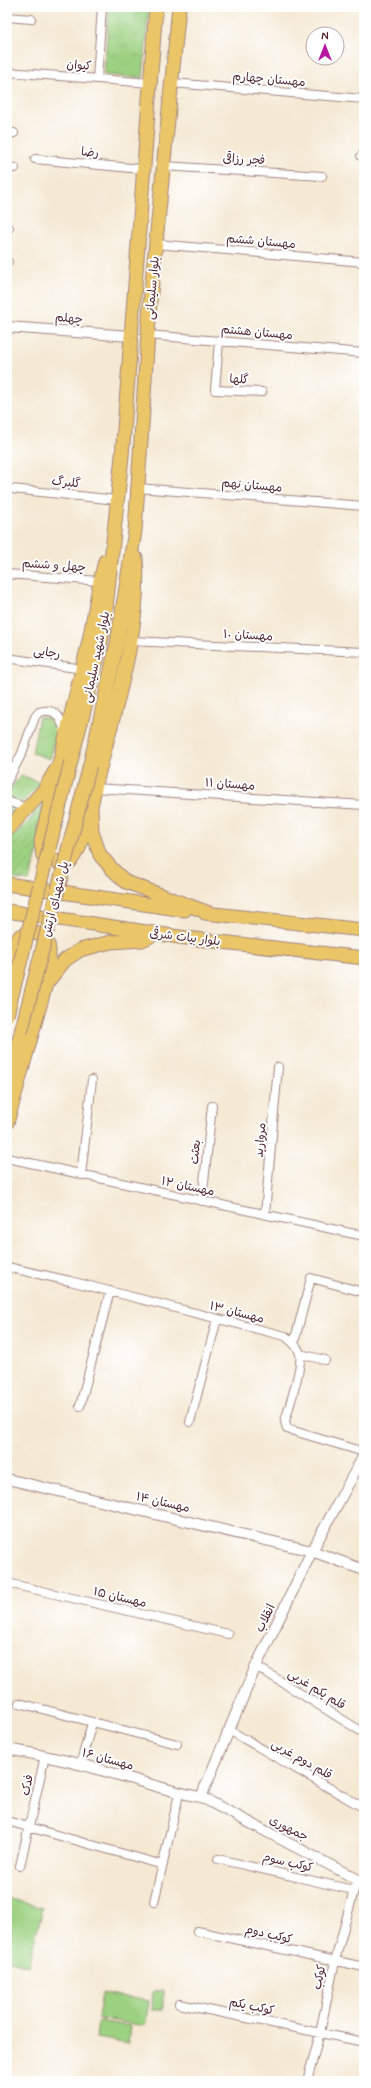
<svg xmlns="http://www.w3.org/2000/svg" width="371" height="2088" font-family="Mynerve,'Playpen Sans Arabic',sans-serif">
<style>
.grass{fill:#9cd181;stroke:#737856}
.park{fill:url(#park-tufts);stroke:#737856}
.garden{fill:url(#garden-furrows);stroke:#737856}
.lines{fill:none;stroke-linecap:round;stroke-linejoin:round}
.minor-casing{stroke:#a08480;stroke-width:10}
.tertiary-casing{stroke:#a08480;stroke-width:12}
.primary-casing{stroke:#a08480;stroke-width:15}
.minor{stroke:#fff;stroke-width:8}
.tertiary{stroke:#fff;stroke-width:10}
.primary{stroke:#ebc669;stroke-width:13}
.primary-bridge-casing{stroke:#a08480;stroke-width:15;stroke-linecap:butt}
.primary-bridge{stroke:#ebc669;stroke-width:13}
.labels{text-anchor:middle;stroke-width:4;stroke-linejoin:round;paint-order:stroke}
.street-label{font-size:12px;fill:#4a1f2b;stroke:#fff}
</style>
<defs>
<pattern id="park-tufts" width="24" height="20" patternUnits="userSpaceOnUse"><rect width="24" height="20" fill="#9cd181"/><path d="M3 7l-1-3M5 7V3M7 7l1-3M15 17l-1-3M17 17v-4M19 17l1-3" fill="none" stroke="#88b370"/></pattern>
<pattern id="garden-furrows" width="10" height="10" patternUnits="userSpaceOnUse"><rect width="10" height="10" fill="#9cd181"/><path d="M-1 1l2-2M0 10L10 0M9 11l2-2" fill="none" stroke="#88b370"/></pattern>
</defs>
<rect width="100%" height="100%" fill="#fff"/>
<filter id="ink" filterUnits="userSpaceOnUse"><feTurbulence type="fractalNoise" baseFrequency=".025" numOctaves="2"/><feDisplacementMap in="SourceGraphic" scale="8" xChannelSelector="R" yChannelSelector="G"/><feConvolveMatrix kernelMatrix="1 2 1 2 8 2 1 2 1" color-interpolation-filters="sRGB"/></filter>
<filter id="wash" filterUnits="userSpaceOnUse"><feTurbulence type="fractalNoise" baseFrequency=".012" numOctaves="4" result="noise"/><feDisplacementMap in="SourceGraphic" scale="16" xChannelSelector="R" yChannelSelector="G"/><feGaussianBlur stdDeviation="0.9" result="paint"/><feColorMatrix in="noise" values="0 0 0 0 0 0 0 0 0 0 0 0 0 0 0 0 0 1.4 0 .05"/><feComposite in="paint" operator="in"/></filter>
<g filter="url(#wash)">
<rect width="100%" height="100%" fill="#f5e9d4"/>
<path class="grass" d="M7 1898 43 1908 28 1966 7 1960Z
M153 1991H163V2010H152Z
M102 1993 149 2001 145 2026 98 2018Z
M98 2021 130 2026 128 2043 96 2038Z"/>
<path class="park" d="M109 7H149L143 78 104 75Z
M39 717 61 721 50 759 32 753Z
M21 775 41 783 7 818V794Z"/>
<path class="garden" d="M48 797 38 851 29 881 7 878V840L26 824Z"/>
</g>
<g filter="url(#ink)">
<g class="lines">
<g class="minor-casing">
<path id="minor" d="M7 17 31 19
M7 72 150 83
M97 79 102 7
M172 83 364 99
M7 132 14 133
M361 156H364
M35 159 142 169
M164 166 322 176
M7 167 15 168
M7 228H9
M156 244 364 262
M7 262H8
M148 335 364 353
M219 341 215 390 262 392
M138 488 364 506
M12 489 117 500
M7 574 100 581
M131 641 364 652
M7 658 83 669
M7 782 22 753 35 717 39 712C56 707 61 718 65 732
M95 788 364 805
M7 801 21 806 30 807
M7 1158 364 1236
M81 1175 92 1080
M202 1201 212 1106
M265 1214 278 1067
M7 1267 70 1281 285 1336C291 1341 297 1345 300 1353 303 1364 289 1408 285 1421L287 1429 364 1452
M294 1343 311 1278 363 1292
M300 1354 325 1360
M80 1406 110 1291
M190 1422 217 1319
M7 1583 228 1634
M256 1666 364 1733
M19 1703 177 1744
M229 1730 364 1808
M80 1765 92 1723
M7 1821 163 1865
M218 1859 353 1890
M20 1866 45 1756
M154 1902 179 1794
M197 1931 364 1967
M179 2004 364 2042
M307 2081 320 2033 335 1961 357 1879"/>
</g>
<g class="tertiary-casing">
<path id="tertiary" d="M7 327 130 336
M7 1479 312 1551 364 1570
M7 1749C43 1755 79 1763 115 1774 144 1782 171 1792 201 1797L364 1883
M201 1797 256 1666 312 1551 364 1455"/>
</g>
<g class="primary-casing">
<path id="primary" d="M136 558C142 632 112 716 95 788L91 807 92 832 100 855 112 869 126 882 212 914
M71 761 100 648 105 618 122 456 156 7
M90 765 117 643 135 531 150 303 179 7
M56 777 41 841 43 856 60 863 70 862 79 848 88 817
M7 830 44 790 59 764 89 641 100 581 105 561
M7 884 185 910
M7 911 186 938 364 958
M205 913 364 930
M7 967 14 944 20 936C57 923 50 961 46 982
M7 1084 21 1032
M7 1123 46 984 65 960 80 950 111 942 142 940 155 934"/>
</g>
<use href="#minor" class="minor"/>
<use href="#tertiary" class="tertiary"/>
<use href="#primary" class="primary"/>
<g class="primary-bridge-casing">
<path id="primary-bridge" d="M7 1015 71 761
M21 1032 90 765"/>
</g>
<use href="#primary-bridge" class="primary-bridge"/>
</g>
</g>
<g class="labels">
<g class="street-label">
<text transform="translate(79 65) rotate(4)" y="4">کیوان</text>
<text transform="translate(269 79) rotate(5)" y="4">مهستان چهارم</text>
<text transform="translate(90 152) rotate(5)" y="4">رضا</text>
<text transform="translate(244 159) rotate(3)" y="4">فجر رزاقی</text>
<text transform="translate(261 241) rotate(5)" y="4">مهستان ششم</text>
<text transform="translate(152 288) rotate(-85)" y="4">بلوار سلیمانی</text>
<text transform="translate(69 318) rotate(5)" y="4">چهلم</text>
<text transform="translate(257 332) rotate(5)" y="4">مهستان هشتم</text>
<text transform="translate(239 379) rotate(3)" y="4">گلها</text>
<text transform="translate(66 482) rotate(6)" y="4">گلبرگ</text>
<text transform="translate(252 485) rotate(5)" y="4">مهستان نهم</text>
<text transform="translate(54 565) rotate(4)" y="4">چهل و ششم</text>
<text transform="translate(248 635) rotate(3)" y="4">مهستان ۱۰</text>
<text transform="translate(47 652) rotate(8)" y="4">رجایی</text>
<text transform="translate(96 657) rotate(-78)" y="4">بلوار شهید سلیمانی</text>
<text transform="translate(230 784) rotate(4)" y="4">مهستان ۱۱</text>
<text transform="translate(55 899) rotate(-76)" y="4">پل شهدای ارتش</text>
<text transform="translate(185 937) rotate(7)" y="4">بلوار بیات شرقی</text>
<text transform="translate(260 1140) rotate(-85)" y="4">مروارید</text>
<text transform="translate(195 1152) rotate(-84)" y="4">بعثت</text>
<text transform="translate(188 1186) rotate(12)" y="4">مهستان ۱۲</text>
<text transform="translate(237 1312) rotate(14)" y="4">مهستان ۱۳</text>
<text transform="translate(163 1502) rotate(13)" y="4">مهستان ۱۴</text>
<text transform="translate(120 1597) rotate(13)" y="4">مهستان ۱۵</text>
<text transform="translate(265 1618) rotate(-64)" y="4">انقلاب</text>
<text transform="translate(317 1689) rotate(32)" y="4">قلم یکم غربی</text>
<text transform="translate(108 1759) rotate(15)" y="4">مهستان ۱۶</text>
<text transform="translate(302 1759) rotate(30)" y="4">قلم دوم غربی</text>
<text transform="translate(27 1785) rotate(-78)" y="4">فدک</text>
<text transform="translate(289 1828) rotate(27)" y="4">جمهوری</text>
<text transform="translate(288 1862) rotate(13)" y="4">کوکب سوم</text>
<text transform="translate(269 1934) rotate(13)" y="4">کوکب دوم</text>
<text transform="translate(319 1977) rotate(-78)" y="4">کوکب</text>
<text transform="translate(252 2006) rotate(12)" y="4">کوکب یکم</text>
</g>
</g>
<rect width="371" height="2088" fill="none" stroke="#fff" stroke-width="24"/>
<g transform="translate(325 46)"><circle r="19" fill="#ffffff" stroke="#b7a5aa"/>
<path d="M0-3L7 15L0 10L-7 15Z" fill="#b5179e"/>
<text y="-6" font-size="11" font-weight="bold" text-anchor="middle" fill="#4a1f2b">N</text>
</g>
</svg>
